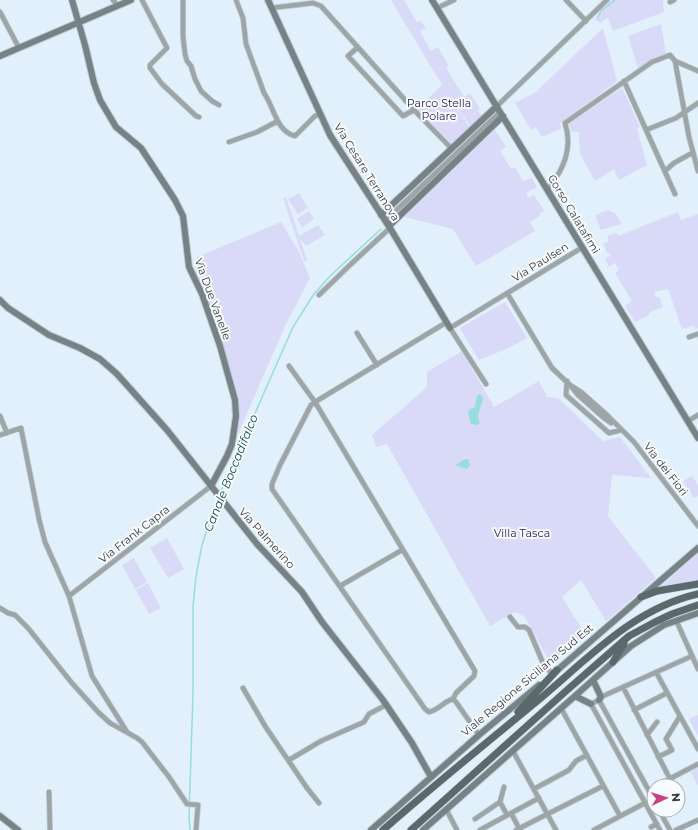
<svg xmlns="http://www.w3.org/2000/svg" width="698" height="830" font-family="Montserrat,sans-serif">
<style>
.green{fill:#d9daf7}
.water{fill:#95dedb}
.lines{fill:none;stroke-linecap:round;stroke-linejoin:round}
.stream{stroke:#95dedb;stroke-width:1.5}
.street-casing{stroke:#becbd5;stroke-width:6}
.secondary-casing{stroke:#becbd5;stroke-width:8}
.primary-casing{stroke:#becbd5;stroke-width:8}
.street{stroke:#9da5a7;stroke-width:4.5}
.secondary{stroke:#768285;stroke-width:6}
.primary{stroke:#5b696d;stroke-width:7}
.labels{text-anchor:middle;stroke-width:4;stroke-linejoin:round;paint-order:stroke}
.park-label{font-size:11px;fill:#2b225e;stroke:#f8fbfd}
.street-label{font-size:11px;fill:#33393e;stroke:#f8fbfd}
.water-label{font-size:12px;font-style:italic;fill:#10504f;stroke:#f8fbfd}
</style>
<rect width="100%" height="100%" fill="#e1f0fb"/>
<path class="green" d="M391 0H404L417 22 421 21 426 28 420 31 431 51 438 47 449 66 446 68 464 97 470 93 480 109 478 111 482 116 471 127 453 102 470 128 453 145 417 109 442 85Z
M611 0H663L664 12 613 31 608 18 600 23 595 19 601 10Z
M661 24 666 54 654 58 638 68 628 36Z
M603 28 617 81 559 124 562 128 542 137 536 127 531 130 515 103 538 91 553 114 538 90Z
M622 88 640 127 637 129 647 165 619 180 614 169 595 181 580 154 579 132H571L569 124Z
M495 130 506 147 500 151 511 169 515 167 523 181 532 178 537 187 526 193 529 198 534 195 544 211 539 214 540 216 530 222 535 231 476 266 453 229 405 217Z
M299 193 308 208 298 214 288 199Z
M286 197 299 236 318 225 325 235 306 246 300 239 307 260 304 261 283 198Z
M608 210 615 213 622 224 601 230 595 215Z
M309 211 314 219 302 227 297 219Z
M678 212 681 220 698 214V328L695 329 694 325 682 329 668 289 654 292 655 297H659L663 307 650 312 649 315 635 322 625 306 632 301 615 273 619 270 615 263 609 267 605 259 611 255 610 253 608 254 603 244 609 241 607 236 617 233 618 236Z
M281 222 299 252 310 278 286 324 238 434 230 384 193 275 197 257Z
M505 302 527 338 506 349 479 360 460 328Z
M462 351 494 407 539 381 547 397 558 398 603 441 620 437 651 478 612 475 608 516 656 578 606 621 581 580 562 597 586 636 552 666 525 617 515 612 490 626 387 444 376 447 372 435 427 387V372Z
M692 476 698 485V496L694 498 683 481Z
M167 538 184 569 168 578 150 548Z
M698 554V582L658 589Z
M134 558 147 582 135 589 122 565Z
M148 583 161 608 149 614 136 590Z
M698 715V736L689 719Z
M698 768V784L697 785 691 772Z"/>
<path class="water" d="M480 394 483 398C482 407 475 414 480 423L477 425 471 424 468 412 470 409 475 407 477 396Z
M466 459 469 460V463L471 465 468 467 467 469 455 465Z"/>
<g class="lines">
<path class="stream" d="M598 17 601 11 615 0
M220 493 293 327 314 294 330 276 381 229
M190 830 189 818 193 693V606L196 576 202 545 212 514 218 499"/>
<g class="street-casing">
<path id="street" d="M113 0 118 6
M142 0 167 48 150 65V68L162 84 196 116 199 117
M183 0V37L185 54 187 61 191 66 195 79 201 91 212 101 219 105
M236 0 243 18 246 44 264 93C274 107 276 131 295 136L315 116 321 114
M566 0 586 21
M670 2 674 0
M271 8 313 3 321 6 414 110 452 149
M437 8 454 0
M0 12 19 48
M358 47 348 56 403 116 414 110
M675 61 689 137 698 171
M624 81 675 194
M497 106 607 0
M646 130 676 118 698 103
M229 142 257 132 278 121
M665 171 674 163 692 153
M548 189C564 169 573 148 565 123L652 62 670 55 675 61 698 71
M385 221 500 112
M507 293 552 368 570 385 578 395 604 418 611 423
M319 295 351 264 390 228
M357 333 377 365
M689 337 698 334
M289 366 315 402 475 671 474 676 456 693 453 699C444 701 439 710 429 712L425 709 272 489V484L280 465 311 405 315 402 447 322
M567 381 566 395 609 433 621 430
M486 384 450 328 583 247
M570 385 581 392 607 415 634 442 698 526
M0 416 7 433
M688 421 698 415
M0 435 21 428 39 519 45 542 69 596 92 676 127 732
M340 586 402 550
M69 596 211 486
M0 608 8 613 15 615 28 628 71 682 98 712 110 723 137 738 142 742 169 777 187 804 198 805 196 830
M510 617 518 627H525L529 630 543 663 552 674
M676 620 698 669
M656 672 698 749
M623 687 670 779
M243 688 265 726 307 788 319 803
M601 697 692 656
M453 699 456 702 479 735
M561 708 620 816
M634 710 667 693
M647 735 657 722
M513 751 556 830
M658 757 672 750 666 739 680 716
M289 760 321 741 364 722 369 714 386 705
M656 786 698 764
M504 787 500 802 507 815
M534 789 569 770 576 761 587 755
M49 792 50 830
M654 800 599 700 591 704 660 830
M446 809 457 830
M659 810 670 830
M511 813 520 830
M475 819 500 802
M651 827 657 824
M480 830 539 798
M516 830 603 786
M594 830 645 803
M676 830 698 820"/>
</g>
<g class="secondary-casing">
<path id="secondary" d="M72 0 85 45 94 83 100 100 116 127 141 148 175 200 183 216 189 267 202 294 220 346 235 400 236 416 232 444 227 456 211 486
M268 0 330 135 390 228 450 328
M432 0 698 438
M0 56 131 0
M381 215 497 106
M389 226 503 116
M0 300 8 308 49 335 80 348 100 359 117 374 167 430 257 544 302 592 322 622 383 700 412 743 431 777
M554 673 698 548
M593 680 601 697 599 700
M575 696 591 704
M0 816 18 830
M371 830 479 735 539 685
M423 830 575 696 631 646 664 625 698 613"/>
</g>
<g class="primary-casing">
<path id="primary" d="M641 597 657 591 698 584
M613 662 624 644
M518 712 557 670
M383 830C433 786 485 744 536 702 587 660 632 609 698 594
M411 830 566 691 629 636 655 622 672 614 698 605"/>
</g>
<use href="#street" class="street"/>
<use href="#secondary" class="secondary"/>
<use href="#primary" class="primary"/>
</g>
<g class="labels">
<g class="park-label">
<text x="439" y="107">Parco Stella<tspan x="439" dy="13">Polare</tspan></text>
<text x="522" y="537">Villa Tasca</text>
</g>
<g class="street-label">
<text transform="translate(367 172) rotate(58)" y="4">Via Cesare Terranova</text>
<text transform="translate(574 214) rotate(59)" y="4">Corso Calatafimi</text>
<text transform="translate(540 262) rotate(-32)" y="4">Via Paulsen</text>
<text transform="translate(213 299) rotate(70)" y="4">Via Due Vanelle</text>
<text transform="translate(666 469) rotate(52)" y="4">Via dei Fiori</text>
<text transform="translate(134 534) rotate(-38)" y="4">Via Frank Capra</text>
<text transform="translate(267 538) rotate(48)" y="4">Via Palmerino</text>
<text transform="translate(527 680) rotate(-40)" y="4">Viale Regione Siciliana Sud Est</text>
</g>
<g class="water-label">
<text transform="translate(231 473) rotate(-68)" y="4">Canale Boccadifalco</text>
</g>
</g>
<g transform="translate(666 798) rotate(86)"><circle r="19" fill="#f8fbfd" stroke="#a9adb1"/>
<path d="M0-3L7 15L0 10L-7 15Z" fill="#c84385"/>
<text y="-6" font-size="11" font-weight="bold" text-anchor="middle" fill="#33393e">N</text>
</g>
</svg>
